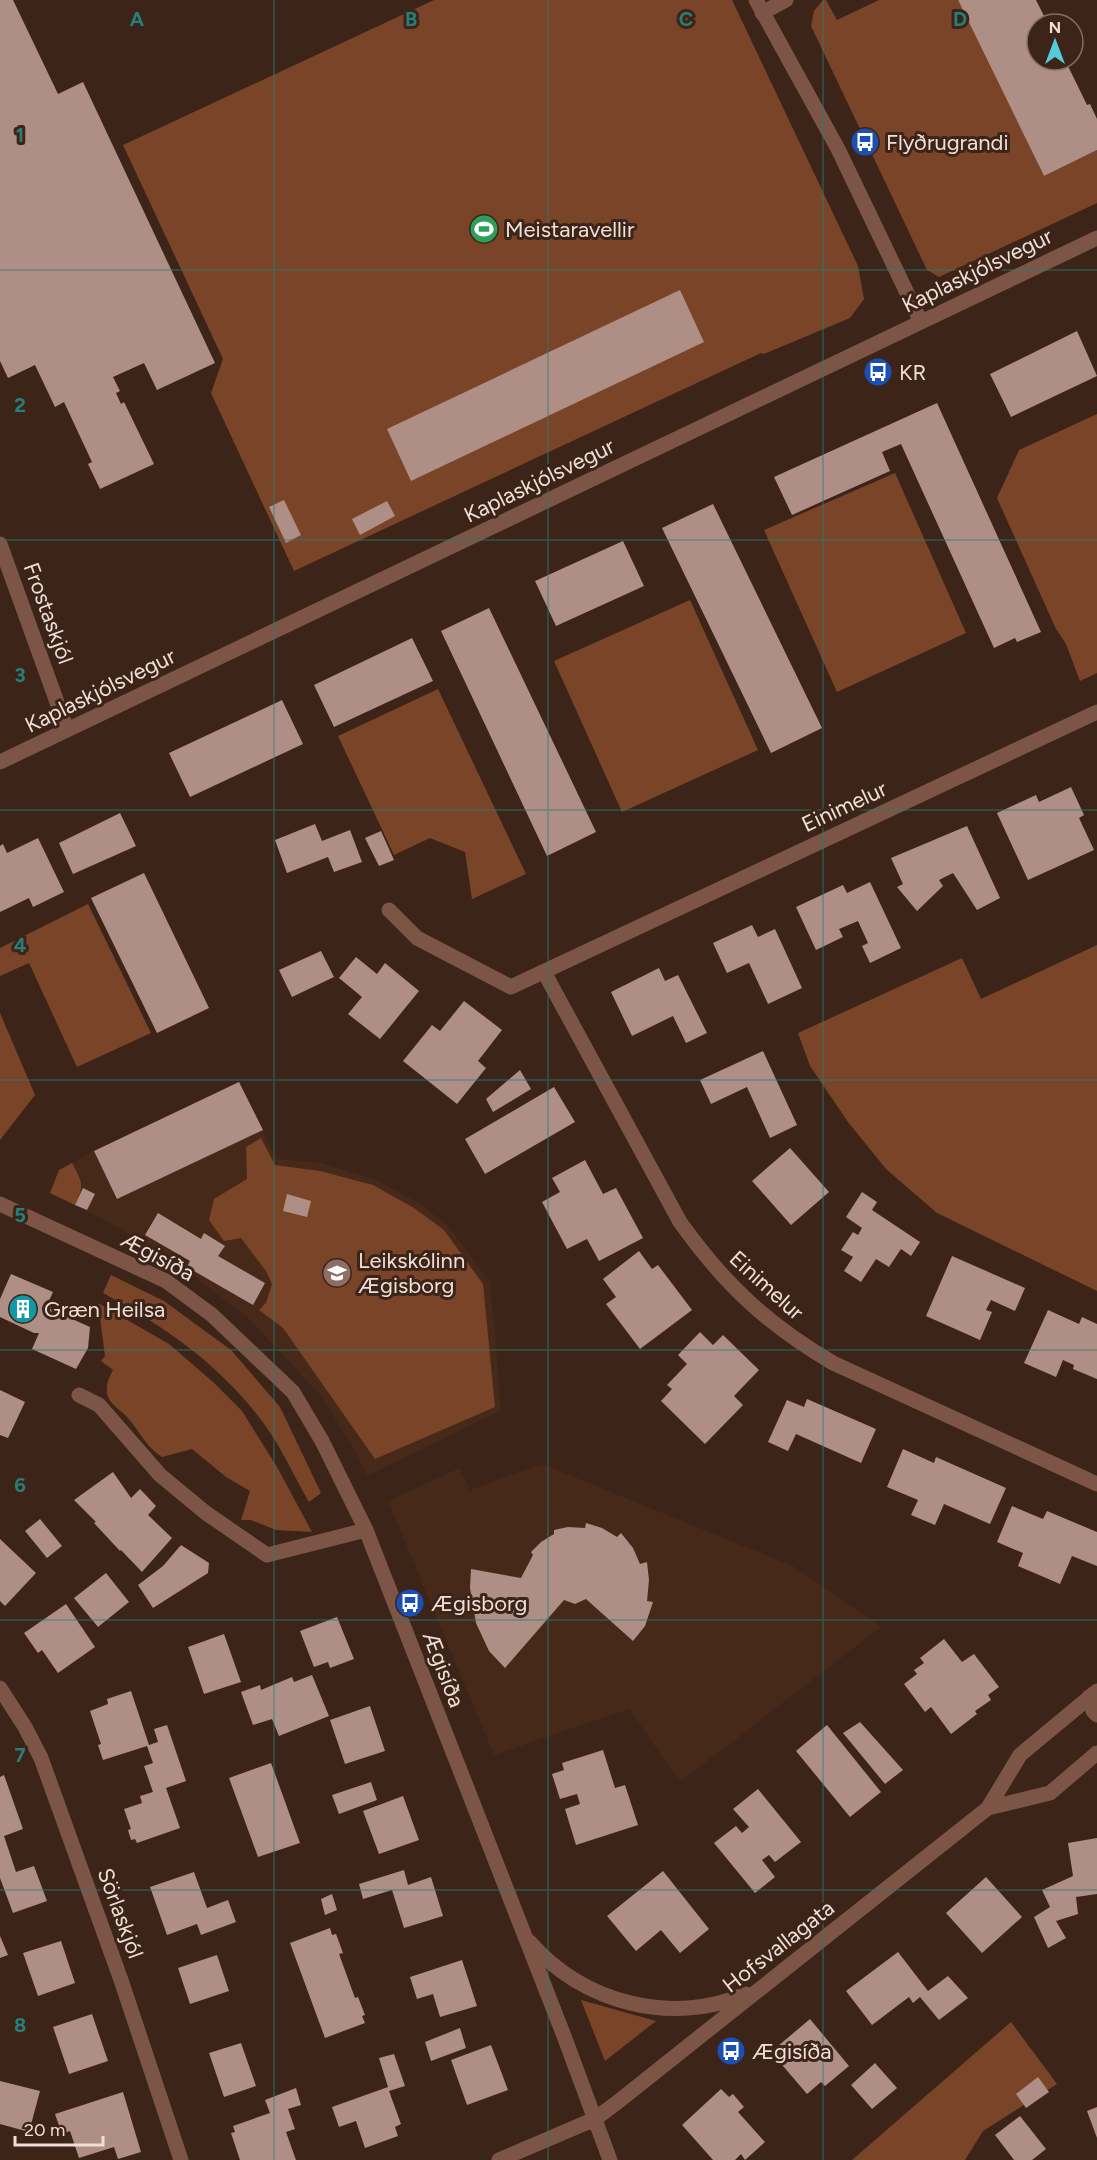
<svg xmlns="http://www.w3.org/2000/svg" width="1097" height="2160" font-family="Figtree,sans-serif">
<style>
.built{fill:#47291a}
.green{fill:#7a4428}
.building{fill:#af8f85}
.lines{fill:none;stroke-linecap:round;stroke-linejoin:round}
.minor{stroke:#7c5546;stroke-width:15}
.grid{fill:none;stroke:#268079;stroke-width:1.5;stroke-opacity:0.55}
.labels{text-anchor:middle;stroke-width:6;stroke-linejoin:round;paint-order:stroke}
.poi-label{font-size:22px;fill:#f0dfd8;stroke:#3c2419;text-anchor:start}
.street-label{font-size:22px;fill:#f0dfd8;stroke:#3c2419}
.grid-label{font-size:20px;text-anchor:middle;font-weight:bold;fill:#268079;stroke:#3c2419;stroke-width:6;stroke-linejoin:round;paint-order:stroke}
</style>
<rect width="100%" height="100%" fill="#3c2419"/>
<path class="built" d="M239 1082 276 1159 321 1163 376 1180 419 1203 448 1226 490 1282 499 1379 500 1411 367 1476 355 1451 321 1396 249 1319 180 1265 105 1220 50 1193 59 1170 94 1151Z
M542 1464 793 1566 881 1627 680 1782 629 1709 494 1755 388 1501 460 1468 470 1490Z"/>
<path class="green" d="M434 0H732L858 266 864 299 850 318 764 354 761 353 294 571 211 393 223 359 123 145Z
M823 0H826L837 20 879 0H958L1044 176 1097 150V203L939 277 927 270 811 26 814 11Z
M1097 414V673L1080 681 1066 644 1056 629 997 498 1019 450Z
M895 473 966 633 837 692 764 530Z
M690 600 758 750 622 812 554 661Z
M438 689 526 874 472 899 465 852 430 838 394 855 338 736Z
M88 904 151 1033 77 1067 29 963 0 976V948Z
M1097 945V1291L937 1213 886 1169 848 1122 810 1066 798 1033 962 958 981 999Z
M0 1013 35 1095 0 1140Z
M261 1138 275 1165 320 1171 373 1185 414 1208 444 1230 483 1284 495 1407 375 1459 283 1328 259 1310 266 1303 272 1284 266 1271 241 1238 224 1241 209 1220 214 1199 247 1179 246 1147Z
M72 1163C82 1182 85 1185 75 1205L50 1193 59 1170Z
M111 1275 164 1301 231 1350 280 1407 321 1493 309 1502C296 1480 285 1455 271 1434 229 1371 168 1328 103 1293Z
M98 1303 169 1344 213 1382 242 1411 277 1467 312 1532 276 1530 251 1520H241L250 1491 226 1477 192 1449 162 1457C146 1447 140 1432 128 1418 122 1411 112 1406 108 1397 105 1387 108 1379 113 1370L101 1361 105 1356Z
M581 2000 656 2021 605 2061Z
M1011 2022 1057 2084 983 2131 965 2160H852Z"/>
<path class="building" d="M0 0H13L58 94 83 82 215 363 157 390 144 363 113 377 120 391 116 393 121 404 124 402 154 464 100 489 88 464 92 462 64 402 55 407 35 365 8 378 0 361Z
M958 0H1036L1048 24H1037V60H1065L1087 105 1090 104 1097 119V150L1044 176Z
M680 290 704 342 411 481 387 429Z
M1077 331 1097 376 1011 417 990 374Z
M937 403 1041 632 1017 642 1015 638 994 648 901 444 882 452 890 471 792 515 774 477Z
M284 500 301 535 286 543 269 507Z
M387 501 395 516 360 535 352 519Z
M713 504 822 728 771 753 662 528Z
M623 541 644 586 556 626 535 581Z
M489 608 596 832 547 856 441 631Z
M412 638 433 681 334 727 314 685Z
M282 700 303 744 190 797 169 753Z
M1071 787 1084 815 1079 818 1094 850 1028 880 997 813 1036 795 1039 802Z
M120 813 136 846 73 874 59 843Z
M315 824 322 841 350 830 362 862 334 872 328 857 287 873 275 840Z
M967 826 1000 898 977 910 953 873 939 880 943 886 917 911 897 887 903 884 891 858Z
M381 831 394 860 379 866 365 838Z
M38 838 64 892 33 907 29 898 0 912V846L3 844 7 853Z
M144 873 209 1008 157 1033 91 898Z
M870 882 901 948 870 963 862 946 868 943 858 921 839 929 843 937 816 950 796 907 843 885 847 893Z
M752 925 758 937 775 929 802 988 768 1004 749 963 727 973 713 943Z
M321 951 334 977 292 997 279 970Z
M356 957 377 974 385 963 419 991 380 1039 348 1014 362 997 339 978Z
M659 968 665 981 678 975 707 1033 686 1043 673 1016 632 1036 611 992Z
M464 1001 502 1030 478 1061 486 1068 457 1104 403 1061 432 1025 440 1031Z
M763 1051 797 1125 770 1138 747 1087 711 1104 700 1080Z
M520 1070 531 1089 493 1112 486 1099Z
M239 1082 263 1130 117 1199 94 1151Z
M554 1087 575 1122 485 1174 465 1139Z
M790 1148 829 1192 791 1225 752 1181Z
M585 1160 603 1194 616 1188 643 1238 599 1261 587 1239 567 1249 542 1202 560 1192 552 1178Z
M83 1188 95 1194 87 1210 75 1205Z
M862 1192 877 1202 872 1210 920 1242 911 1256 901 1249 889 1267 876 1259 861 1282 844 1271 853 1257 841 1250 853 1232 858 1235 862 1228 846 1217Z
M287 1194 311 1201 307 1217 283 1211Z
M158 1213 201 1239 204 1233 225 1246 218 1256 265 1283 253 1305 187 1267 190 1261 145 1235Z
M639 1251 652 1269 658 1265 692 1310 640 1349 606 1304 616 1297 603 1279Z
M952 1256 1025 1288 1015 1311 991 1300 986 1310 992 1312 980 1340 926 1316Z
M11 1274 53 1292 49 1301 53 1302 50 1309 90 1327 88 1348 76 1369 32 1349 39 1333H34L0 1317V1299Z
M1048 1310 1079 1324 1082 1317 1097 1324V1379L1073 1369 1074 1365 1063 1360 1056 1377 1024 1363Z
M700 1332 713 1345 723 1335 759 1370 734 1396 743 1405 705 1444 661 1401 672 1389 667 1385 687 1364 678 1355Z
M0 1390 25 1402 8 1438 0 1435Z
M807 1399 876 1429 861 1463 796 1434 788 1451 768 1442 787 1400 804 1407Z
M903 1449 934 1463 936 1457 1006 1488 990 1524 944 1504 935 1525 911 1515 918 1500 887 1487Z
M113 1472 131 1498 140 1489 156 1506 148 1515 172 1538 142 1572 121 1550 120 1551 94 1523 96 1522 74 1500Z
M1012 1506 1043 1519 1047 1511 1097 1532V1566L1072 1556 1060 1584 1018 1566 1023 1553 997 1542Z
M40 1519 62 1546 47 1558 25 1531Z
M586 1523 602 1528 617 1537 621 1533 633 1548 640 1564 647 1562 649 1580 647 1601 653 1602 645 1626 633 1641 586 1599 575 1604 564 1600 505 1668 489 1651 476 1623 470 1588 471 1569 521 1578 533 1555 531 1552 541 1542 554 1534V1530L568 1527 585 1528Z
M0 1539 36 1573 5 1606 0 1601Z
M181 1545 209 1563 208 1573 153 1608 138 1585 163 1566Z
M106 1573 129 1602 98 1627 74 1598Z
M66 1604 95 1647 58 1673 42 1650 38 1653 24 1633Z
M337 1617 354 1659 330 1668 328 1662 314 1667 300 1631Z
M224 1634 241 1682 204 1694 188 1647Z
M944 1639 962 1662 974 1654 999 1687 988 1695 991 1700 975 1711 977 1714 951 1734 931 1707 925 1712 904 1684 917 1674 914 1670 924 1663 920 1658Z
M312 1675 329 1716 279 1736 272 1719 253 1725 241 1692 260 1685 261 1690 292 1677 294 1682Z
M131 1691 149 1745 158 1742 154 1729 167 1725 186 1781 166 1788 180 1828 137 1843 135 1839 131 1840 128 1830 131 1829 124 1809 142 1803 140 1796 153 1792 144 1766 153 1763 147 1746 103 1760 98 1745 101 1744 90 1711 108 1704 107 1699Z
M370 1706 385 1751 345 1764 330 1720Z
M860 1722 903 1770 885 1784 843 1733Z
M827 1725 881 1792 850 1817 796 1751Z
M603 1750 615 1788 625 1785 638 1825 576 1845 565 1809 580 1804 577 1794 560 1799 552 1774 564 1770 562 1763Z
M271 1763 300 1843 258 1857 229 1778Z
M4 1775 23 1829 4 1836 16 1872 34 1866 47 1901 13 1913 0 1878V1777Z
M371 1782 377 1800 339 1814 332 1795Z
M758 1789 801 1842 775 1862 769 1855 762 1860 775 1877 755 1893 714 1843 736 1826 742 1833 749 1827 733 1809Z
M403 1796 419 1840 379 1854 363 1811Z
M1097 1838V1894L1076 1897 1078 1914 1056 1921 1066 1938 1048 1948 1034 1917 1050 1907 1042 1890 1073 1876 1068 1843Z
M404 1870 408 1885 431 1877 443 1916 404 1928 392 1890 363 1899 359 1884Z
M663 1871 709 1929 680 1953 661 1930 636 1951 607 1916Z
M194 1872 207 1908 228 1900 236 1922 201 1935 197 1924 167 1935 150 1887Z
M986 1877 1022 1917 982 1953 946 1913Z
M332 1894 337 1910 325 1915 321 1899Z
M330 1928 332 1935 336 1934 343 1953 339 1954 355 1998 358 1997 365 2015 362 2016 365 2023 325 2038 290 1943Z
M0 1936 8 1955 0 1958Z
M61 1941 75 1983 38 1996 23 1953Z
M898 1952 928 1991 948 1976 968 1998 939 2020 920 1997 913 2003 909 1997 872 2025 846 1991Z
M217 1955 229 1991 190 2004 178 1968Z
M462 1960 477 2006 440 2017 433 1994 417 1999 410 1977Z
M92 2014 108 2061 69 2074 53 2027Z
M810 2019 849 2066 825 2086 821 2082 807 2094 771 2052Z
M460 2028 466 2048 431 2061 425 2042Z
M241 2043 256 2086 224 2097 209 2053Z
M491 2045 508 2090 467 2105 451 2060Z
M394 2054 405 2086 389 2091 401 2124 395 2127 398 2136 365 2148 356 2121 339 2127 332 2107 388 2087 379 2058Z
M875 2063 897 2088 872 2109 851 2085Z
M1038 2077 1049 2092 1026 2108 1016 2094Z
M0 2081 40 2091 29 2132 0 2124Z
M296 2088 301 2105 288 2109 295 2129 286 2132 296 2160H240L231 2133 235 2132 233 2126 270 2113 265 2100Z
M721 2089 729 2097 733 2094 744 2107 738 2112 765 2142 745 2160 741 2154 735 2160H713L682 2125Z
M123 2092 141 2152 118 2159 114 2147 79 2158 70 2131 62 2134 55 2114Z
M1097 2107V2138L1087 2111Z
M1020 2116 1046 2149 1032 2160H1014L995 2135Z"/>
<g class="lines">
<path class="minor" d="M756 0 838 149 921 322
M762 13 786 0
M0 544 67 730
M0 762 1097 238
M389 910 417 938 511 987 1097 712
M544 972 680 1222C725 1285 767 1324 833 1363L1097 1484
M0 1204 166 1281 212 1315 293 1392 322 1441 366 1530 564 2036 610 2160
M79 1395 99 1405 160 1475 206 1513 267 1555 366 1530
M0 1688 25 1727 41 1758 121 1980 181 2160
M1089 1697 1093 1711 1097 1715
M988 1808 1050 1793 1097 1753
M530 1942C582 2003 672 2026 746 1994
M499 2160 595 2119 615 2104 988 1808 1020 1755 1097 1691"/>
</g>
<path class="grid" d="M274 0V2160M548 0V2160M823 0V2160M0 270H1097M0 540H1097M0 810H1097M0 1080H1097M0 1350H1097M0 1620H1097M0 1890H1097"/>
<defs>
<g id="bus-disc" transform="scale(1.5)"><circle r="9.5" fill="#1a4fb4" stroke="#3c2419"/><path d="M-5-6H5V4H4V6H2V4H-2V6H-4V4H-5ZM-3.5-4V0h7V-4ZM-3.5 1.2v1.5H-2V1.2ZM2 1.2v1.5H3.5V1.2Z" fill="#fff"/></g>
<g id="stadium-disc" transform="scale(1.5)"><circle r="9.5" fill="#2e9e5b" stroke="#3c2419"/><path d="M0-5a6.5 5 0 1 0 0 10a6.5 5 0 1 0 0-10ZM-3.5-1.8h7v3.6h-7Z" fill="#fff"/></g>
<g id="school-disc" transform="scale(1.5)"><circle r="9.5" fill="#8d6e63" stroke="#3c2419"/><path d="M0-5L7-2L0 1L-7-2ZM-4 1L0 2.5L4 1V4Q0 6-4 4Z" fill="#fff"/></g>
<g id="building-disc" transform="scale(1.5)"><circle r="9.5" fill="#0f9aa8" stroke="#3c2419"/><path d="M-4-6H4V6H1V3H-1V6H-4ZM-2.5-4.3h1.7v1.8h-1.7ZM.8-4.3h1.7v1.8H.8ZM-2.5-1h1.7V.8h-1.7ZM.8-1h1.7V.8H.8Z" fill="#fff"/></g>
</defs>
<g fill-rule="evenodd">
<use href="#bus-disc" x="865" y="142"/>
<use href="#stadium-disc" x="484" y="229"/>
<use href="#bus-disc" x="878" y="372"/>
<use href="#school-disc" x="337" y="1273"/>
<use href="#building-disc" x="23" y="1309"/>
<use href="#bus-disc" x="410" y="1603"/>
<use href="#bus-disc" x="731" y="2051"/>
</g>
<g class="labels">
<g class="poi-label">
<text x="886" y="150">Flyðrugrandi</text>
<text x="505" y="237">Meistaravellir</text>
<text x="899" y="380">KR</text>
<text x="358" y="1268">Leikskólinn<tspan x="358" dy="25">Ægisborg</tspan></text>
<text x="44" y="1317">Græn Heilsa</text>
<text x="431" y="1611">Ægisborg</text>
<text x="752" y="2059">Ægisíða</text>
</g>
<g class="street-label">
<text transform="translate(977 270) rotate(-26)" y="8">Kaplaskjólsvegur</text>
<text transform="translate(539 480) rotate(-26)" y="8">Kaplaskjólsvegur</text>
<text transform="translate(49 613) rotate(70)" y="8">Frostaskjól</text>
<text transform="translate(100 690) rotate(-26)" y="8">Kaplaskjólsvegur</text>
<text transform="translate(844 806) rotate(-25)" y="8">Einimelur</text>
<text transform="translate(158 1256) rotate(28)" y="8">Ægisíða</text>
<text transform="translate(767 1285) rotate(42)" y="8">Einimelur</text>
<text transform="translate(444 1669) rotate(69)" y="8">Ægisíða</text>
<text transform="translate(121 1913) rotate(70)" y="8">Sörlaskjól</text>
<text transform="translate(778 1946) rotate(-38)" y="8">Hofsvallagata</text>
</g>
</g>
<g class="grid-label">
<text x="137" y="26">A</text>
<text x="411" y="26">B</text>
<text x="686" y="26">C</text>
<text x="960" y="26">D</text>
<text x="20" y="142">1</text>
<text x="20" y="412">2</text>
<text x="20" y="682">3</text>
<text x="20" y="952">4</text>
<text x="20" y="1222">5</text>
<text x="20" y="1492">6</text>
<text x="20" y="1762">7</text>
<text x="20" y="2032">8</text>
</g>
<g transform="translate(1055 42)"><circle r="28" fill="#3c2419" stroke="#846f65" stroke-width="1.5"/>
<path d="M0-4.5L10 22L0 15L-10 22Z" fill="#53cbda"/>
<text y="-9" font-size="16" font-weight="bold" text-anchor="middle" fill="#f0dfd8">N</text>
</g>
<path d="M15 2136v9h88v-9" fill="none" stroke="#f0dfd8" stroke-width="3"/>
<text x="24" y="2136" font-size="18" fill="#f0dfd8" stroke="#3c2419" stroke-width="4.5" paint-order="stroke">20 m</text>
</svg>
